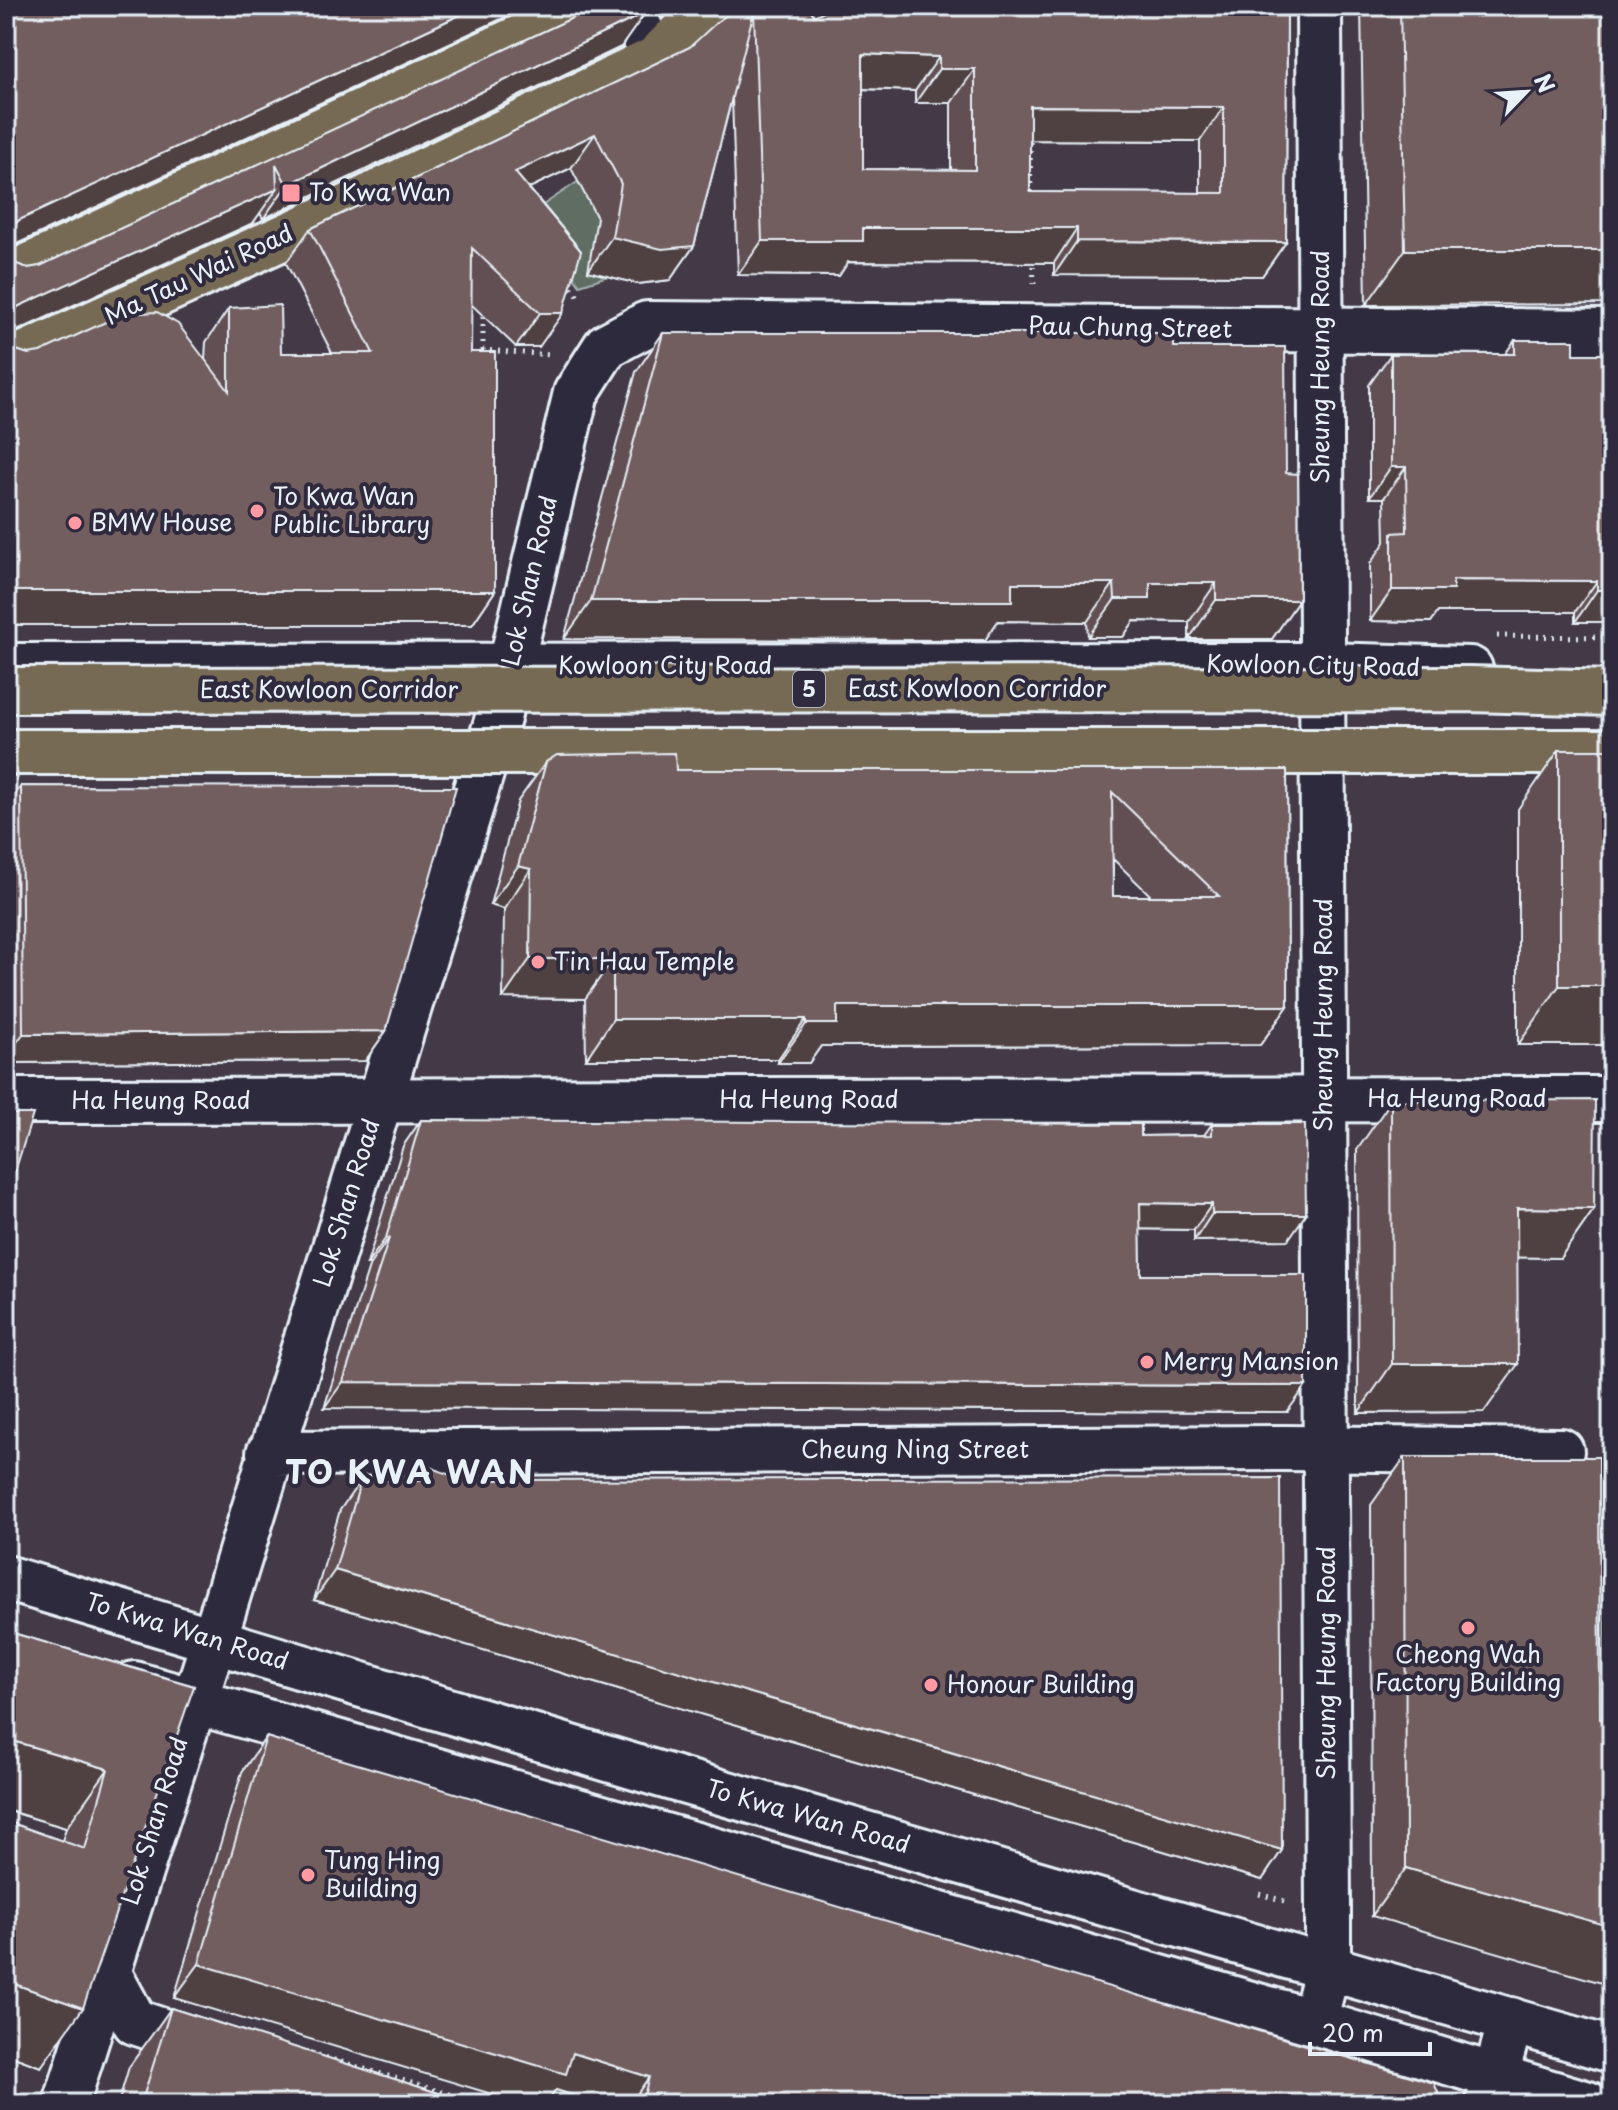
<svg xmlns="http://www.w3.org/2000/svg" width="1618" height="2110" font-family="'Playpen Sans',sans-serif">
<style>
.green{fill:#5f6d63;stroke:#a4afae;stroke-width:2}
.lines{fill:none;stroke-linecap:round;stroke-linejoin:round}
.street-casing{stroke:#e8f1f8;stroke-width:50}
.secondary-casing{stroke:#e8f1f8;stroke-width:50}
.primary-casing{stroke:#e8f1f8;stroke-width:50}
.path{stroke:#e8f1f8;stroke-width:5;stroke-dasharray:2 6;stroke-linecap:butt}
.street{stroke:#2f2a3d;stroke-width:44}
.secondary{stroke:#2f2a3d;stroke-width:44}
.primary{stroke:#766a54;stroke-width:44}
.highway-bridge-casing{stroke:#e8f1f8;stroke-width:50;stroke-linecap:butt}
.highway-bridge{stroke:#766a54;stroke-width:44}
.wall{fill:#625052;stroke:#e8f1f8;stroke-width:2;fill-rule:evenodd}
.shaded-wall{fill:#504142;stroke:#e8f1f8;stroke-width:2}
.building{fill:#725d5f;stroke:#e8f1f8;stroke-width:2;fill-rule:evenodd}
.poi-dot{fill:#ff9aa2;stroke:#2f2a3d;stroke-width:3}
.labels{text-anchor:middle;stroke-width:8;stroke-linejoin:round;paint-order:stroke}
.shield{fill:#2f2a3d;stroke:#b0b5c0;stroke-width:2}
.shield-label{font-size:22px;font-weight:bold;fill:#e8f1f8}
.poi-label{font-size:24px;fill:#e8f1f8;stroke:#2f2a3d;text-anchor:start}
.street-label{font-size:24px;fill:#e8f1f8;stroke:#2f2a3d}
.district-label{font-size:32px;font-weight:bold;letter-spacing:2px;fill:#e8f1f8;stroke:#2f2a3d}
</style>
<rect width="100%" height="100%" fill="#433947"/>
<filter id="ink" filterUnits="userSpaceOnUse"><feTurbulence type="fractalNoise" baseFrequency=".0125" numOctaves="2"/><feDisplacementMap in="SourceGraphic" scale="16" xChannelSelector="R" yChannelSelector="G"/><feConvolveMatrix kernelMatrix="1 2 1 2 8 2 1 2 1" color-interpolation-filters="sRGB"/></filter>
<g filter="url(#ink)">
<path class="green" d="M600 167 617 273 580 285 528 215Z
M1612 1149V1725H1605L1607 1150Z"/>
<g class="lines">
<g class="street-casing">
<path id="street" d="M629 6 655 59
M6 666 1322 665 1470 669
M6 1101 1612 1099
M269 1453 1285 1448 1561 1451
M214 1640 498 718 576 393 606 346 647 324 1612 332
M109 1974 135 2022 214 2048
M1488 2104 1511 2020"/>
</g>
<g class="secondary-casing">
<path id="secondary" d="M6 1578 655 1773 1612 2050
M134 1684 1314 2022 1588 2104
M1314 2022 1328 1967V1913L1319 6
M66 2104 214 1640"/>
</g>
<g class="primary-casing">
<path id="primary" d="M6 277 588 6
M6 363 319 221 655 59 679 35 729 6"/>
</g>
<path class="path" d="M1030 142 1031 196
M1033 258 1034 285
M567 281 579 298
M483 309V350L552 355
M1497 636 1612 637
M1259 1894 1285 1901
M318 2055 482 2104"/>
<use href="#street" class="street"/>
<use href="#secondary" class="secondary"/>
<use href="#primary" class="primary"/>
<g class="highway-bridge-casing">
<path id="highway-bridge" d="M6 690 1469 689 1612 693
M6 752H1612"/>
</g>
<use href="#highway-bridge" class="highway-bridge"/>
</g>
<path class="wall" d="M6 6H529L7 249V253L16 264 28 268 40 266 598 6 645 13 621 47 263 219 260 213 253 223 7 335 8 340 16 350 28 354 205 360 206 342 229 308 281 353H332L286 263 310 229 690 47 741 6 814 16 979 9H1039V6H1287L1286 242 1262 276 1054 275V263L848 262 839 276 738 275 732 98 694 246 670 280 638 284 588 271 597 218 571 168 529 188 581 251 539 347H516L471 304V352L495 591 472 625H6ZM863 89 915 91V103H951V170L863 169ZM1030 140 1200 141V193L1030 192Z
M655 6H682L662 17Z
M1361 6H1612L1366 305Z
M663 333 1174 347 1286 473 1299 600 1272 639H1189V622L1134 621 1123 637H1088L1087 622 998 621 985 640 564 639 636 372Z
M1515 340 1574 354 1612 622H1575V612H1438L1431 622 1370 621V564L1385 542 1384 498H1369V385L1391 354H1505Z
M1559 750H1612V1045H1518V809Z
M546 762 676 770H1287L1288 1006 1260 1045 821 1046 809 1063H778V1059H586L585 999 503 998 504 909 490 905 518 801ZM1113 859 1151 896H1113Z
M21 786 386 1031 365 1061 6 1063V808Z
M1391 1101 1594 1209 1560 1258 1517 1257 1484 1412 1358 1413 1357 1150Z
M421 1120 1141 1136 1204 1135 1212 1124 1288 1240 1194 1241V1230L1140 1229 1141 1275 1287 1412 324 1408 370 1264H367L403 1146Z
M1405 1457 1600 1719 1372 1916 1371 1505Z
M429 1467 1282 1850 1262 1880 314 1600 340 1510 361 1480H420Z
M6 1631 194 1686 41 2067 6 2054V1821L62 1841 66 1828 6 1810Z
M266 1737 1443 2104H600L556 2090 174 1998 242 1772Z
M171 2008 473 2104H118L129 2067Z"/>
<path class="shaded-wall" d="M479 6H529L6 249V234L19 220Z
M670 6H682L662 17Z
M645 13 621 47 263 219 287 185Z
M863 54 939 57 915 91 839 88Z
M939 69H975L951 103H915Z
M1030 106 1224 107 1200 141 1006 140Z
M595 134 571 168 492 206 515 172Z
M277 189 253 223 6 336V320L10 314 19 306Z
M863 228H1077L1054 263 848 262 839 276 738 275 762 241Z
M612 237 694 246 670 280 638 284 588 271Z
M1077 241 1286 242 1262 276 1054 275Z
M1405 250H1612V304L1366 305Z
M540 313H563L539 347H516Z
M1391 467H1406L1384 498H1369Z
M1453 580 1597 581 1575 612H1438L1431 622 1370 621 1392 590Z
M1012 583H1114L1087 622 998 621 985 640 564 639 591 601Z
M1150 583H1216L1189 622 1134 621 1123 637H1088L1115 599Z
M1597 590H1612V622H1575Z
M6 591H495L472 625H6Z
M1216 600H1299L1272 639H1189Z
M518 866 531 869 504 909 490 905Z
M530 959H613L585 999 503 998Z
M1559 986H1612V1045H1518Z
M837 1006H1288L1260 1045 821 1046 809 1063H778L806 1024Z
M613 1019H806L778 1059H586Z
M386 1031 365 1061 6 1063V1057L23 1034Z
M1140 1203 1212 1204 1194 1230 1122 1229Z
M1517 1208 1594 1209 1560 1258 1483 1257Z
M1212 1214H1306L1288 1240 1194 1241Z
M386 1238H389L370 1264H367Z
M1392 1364H1518L1484 1412 1358 1413Z
M343 1382 1306 1386 1287 1412 324 1408Z
M335 1570 1282 1850 1262 1880 314 1600Z
M6 1739 108 1769 66 1828 6 1810Z
M1406 1868 1612 1927V1986L1372 1916Z
M199 1964 573 2053 649 2077 630 2104H600L556 2090 546 2104H525L174 1998Z
M6 1981 83 2008 41 2067 6 2054Z
M644 2096 670 2104H638Z"/>
<path class="building" d="M6 6H479L19 220 9 229 6 238Z
M598 6H642L645 13 287 185 276 164 277 189 19 306 10 314 6 324V246L7 253 16 264 28 268 40 266Z
M741 6H809L814 16 834 6H979V9H1064V6H1287L1286 242 1077 241V228H863V241H762L754 11 694 246 662 249 612 237 621 184 595 134 515 172 581 251 563 313H540L472 248 471 352H495V591H6V330L8 340 16 350 28 354 40 352 123 314 157 312 178 324 229 391V308L280 305 281 353H373L310 229 690 47 718 21ZM863 54 939 57V69H975V170L863 169ZM1030 106 1224 107V193L1030 192Z
M1400 6H1612V250H1405Z
M663 333H1174V347H1285L1286 473 1298 474 1299 600H1216V583H1150V599H1115L1114 583H1012V601H591Z
M1515 340H1574V354H1612V590H1597V581L1453 580V590H1392V533L1407 532 1406 467H1391V354H1515Z
M1559 750H1612V986H1559Z
M675 753 676 770H1287L1288 1006H837V1024H806V1019H613V959H530L531 869 518 866 546 762 557 755ZM1112 792 1219 896H1113Z
M21 786 456 787 386 1031 23 1034Z
M1595 1100 1594 1209 1517 1208 1518 1364H1392L1391 1101Z
M6 1114H33L6 1200Z
M421 1120 1141 1124V1136L1212 1135V1124H1305L1306 1214H1212V1204L1140 1203 1141 1275H1306V1386L343 1382 389 1238H386Z
M1405 1457H1599L1600 1719H1612V1927L1406 1868Z
M429 1467 464 1480 1280 1478 1282 1850 335 1570 361 1480H426Z
M6 1631 194 1686 83 2008 6 1981V1821L85 1849 108 1769 6 1739Z
M266 1737 1434 2083 1443 2104H670L644 2096 649 2077 573 2053 566 2074 199 1964Z
M171 2008 473 2104H141Z
M6 2099 19 2104H6Z"/>
</g>
<g class="poi-dot">
<rect x="281" y="183" width="20" height="20" rx="4"/>
<circle cx="257" cy="511" r="8"/>
<circle cx="75" cy="523" r="8"/>
<circle cx="538" cy="962" r="8"/>
<circle cx="1147" cy="1362" r="8"/>
<circle cx="1468" cy="1628" r="8"/>
<circle cx="931" cy="1685" r="8"/>
<circle cx="308" cy="1875" r="8"/>
</g>
<g class="labels">
<rect class="shield" x="793" y="671" width="32" height="36" rx="6"/>
<g class="shield-label">
<text x="809" y="697">5</text>
</g>
<g class="poi-label">
<text x="309" y="201">To Kwa Wan</text>
<text x="273" y="505">To Kwa Wan<tspan x="273" dy="28">Public Library</tspan></text>
<text x="91" y="531">BMW House</text>
<text x="554" y="970">Tin Hau Temple</text>
<text x="1163" y="1370">Merry Mansion</text>
<text x="1468" y="1663" text-anchor="middle">Cheong Wah<tspan x="1468" dy="28">Factory Building</tspan></text>
<text x="947" y="1693">Honour Building</text>
<text x="324" y="1869">Tung Hing<tspan x="324" dy="28">Building</tspan></text>
</g>
<g class="street-label">
<text transform="translate(199 275) rotate(-25)" y="8">Ma Tau Wai Road</text>
<text transform="translate(1130 328) rotate(1)" y="8">Pau Chung Street</text>
<text transform="translate(1321 367) rotate(-90)" y="8">Sheung Heung Road</text>
<text transform="translate(530 581) rotate(-77)" y="8">Lok Shan Road</text>
<text x="665" y="674">Kowloon City Road</text>
<text transform="translate(1313 666) rotate(1)" y="8">Kowloon City Road</text>
<text x="977" y="697">East Kowloon Corridor</text>
<text x="329" y="698">East Kowloon Corridor</text>
<text transform="translate(1324 1015) rotate(-90)" y="8">Sheung Heung Road</text>
<text x="1457" y="1107">Ha Heung Road</text>
<text x="809" y="1108">Ha Heung Road</text>
<text x="161" y="1109">Ha Heung Road</text>
<text transform="translate(347 1203) rotate(-73)" y="8">Lok Shan Road</text>
<text x="915" y="1458">Cheung Ning Street</text>
<text transform="translate(187 1632) rotate(17)" y="8">To Kwa Wan Road</text>
<text transform="translate(1327 1663) rotate(-90)" y="8">Sheung Heung Road</text>
<text transform="translate(808 1817) rotate(16)" y="8">To Kwa Wan Road</text>
<text transform="translate(155 1821) rotate(-73)" y="8">Lok Shan Road</text>
</g>
<g class="district-label">
<text x="410" y="1484">TO KWA WAN</text>
</g>
</g>
<rect width="1618" height="2110" fill="none" stroke="#2f2a3d" stroke-width="32"/>
<rect x="16" y="16" width="1586" height="2078" fill="none" stroke="#e8f1f8" stroke-width="3" filter="url(#ink)"/>
<g transform="translate(1526 92) rotate(65)" stroke="#2f2a3d" stroke-width="6" paint-order="stroke">
<path d="M0-6L14 30L0 20L-14 30Z" fill="#e8f1f8"/>
<text y="-12" font-size="22" font-weight="bold" text-anchor="middle" fill="#e8f1f8">N</text>
</g>
<path d="M1310 2042v12h120v-12" fill="none" stroke="#e8f1f8" stroke-width="4"/>
<text x="1322" y="2042" font-size="24" fill="#e8f1f8" stroke="#2f2a3d" stroke-width="6" paint-order="stroke">20 m</text>
</svg>
